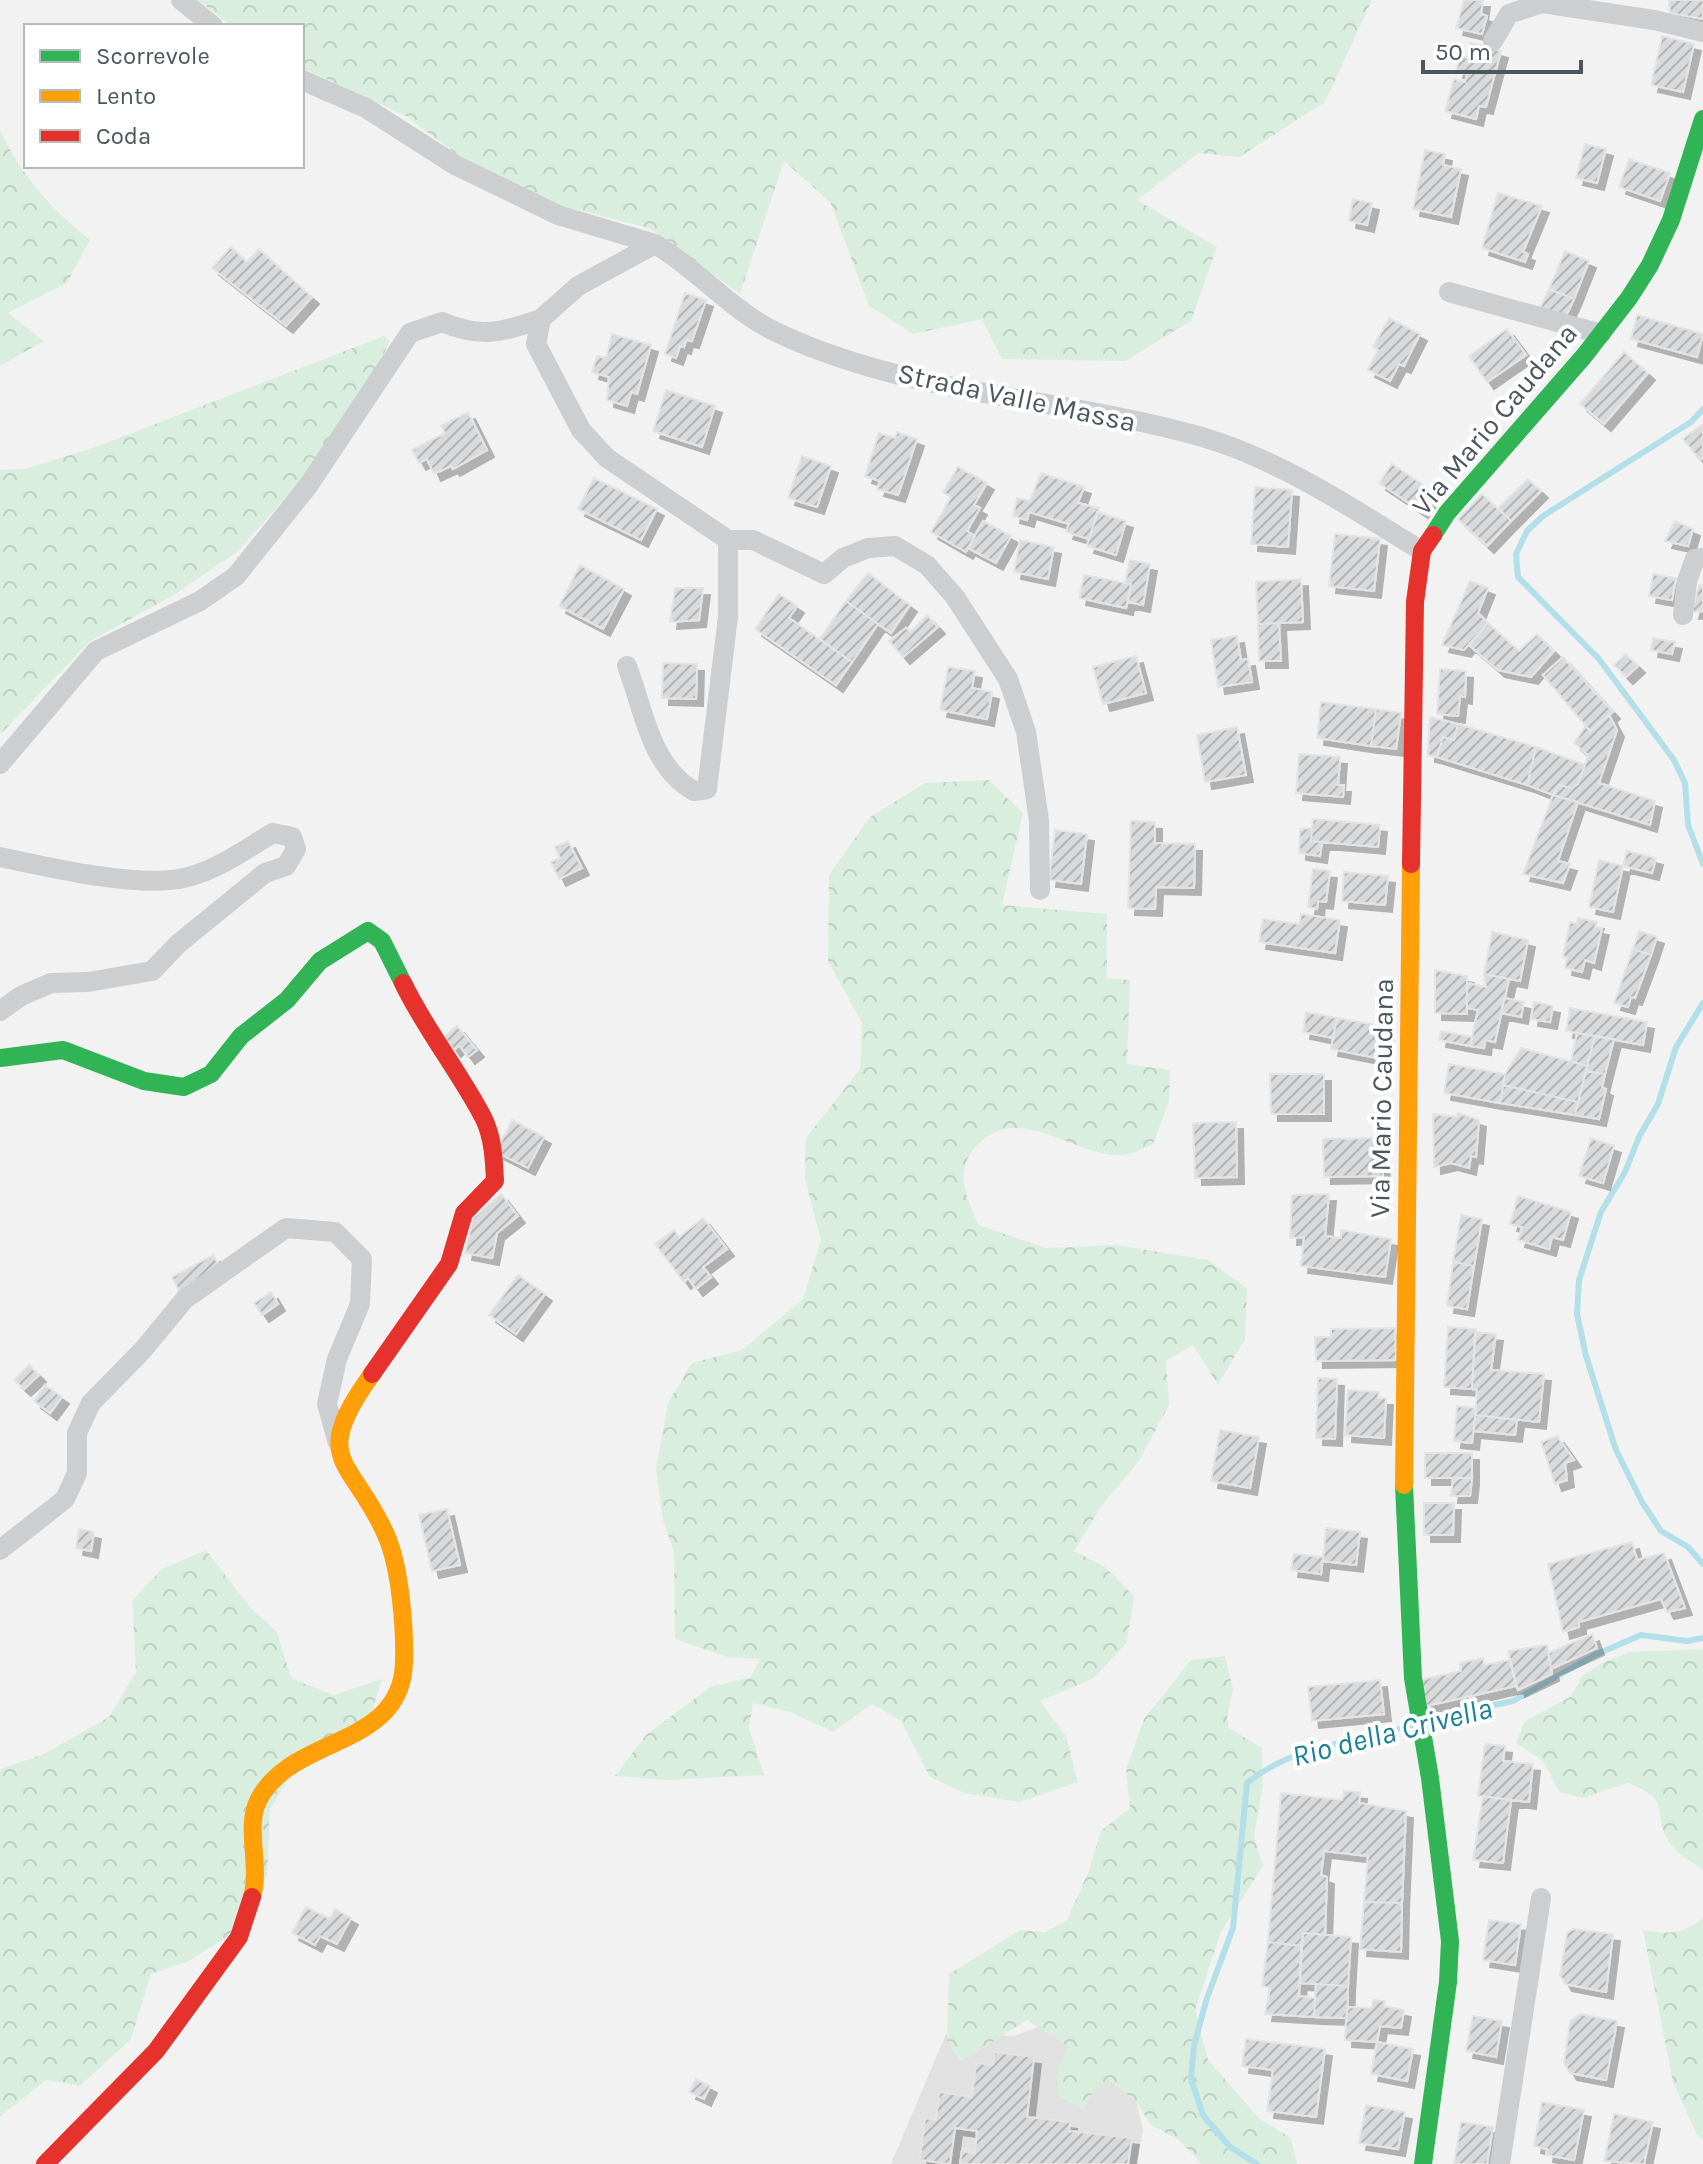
<svg xmlns="http://www.w3.org/2000/svg" width="1703" height="2164" font-family="Karla,sans-serif">
<style>
.education{fill:#e1e1e2}
.forest{fill:url(#forest-crowns)}
.lines{fill:none;stroke-linecap:round;stroke-linejoin:round}
.stream{stroke:#b3e0e8;stroke-width:6}
.building{fill:url(#building-hatch);stroke:#e4e4e5;stroke-width:2;filter:url(#shadow)}
.street{stroke:#ccced0;stroke-width:20}
.fast{stroke:#30b455;stroke-width:18}
.slow{stroke:#ff9f0a;stroke-width:18}
.jam{stroke:#e5322d;stroke-width:18}
.labels{text-anchor:middle;stroke-width:8;stroke-linejoin:round;paint-order:stroke}
.street-label{font-size:28px;fill:#4b565d;stroke:#fff}
.water-label{font-size:30px;font-style:italic;fill:#1b8091;stroke:#fff}
</style>
<defs>
<pattern id="forest-crowns" width="20" height="18" patternUnits="userSpaceOnUse" patternTransform="scale(2)"><rect width="20" height="18" fill="#daeee0"/><path d="M2 6a3 3 0 1 1 6 0M12 15a3 3 0 1 1 6 0" fill="none" stroke="#bdcec3"/></pattern>
<pattern id="building-hatch" width="6" height="6" patternUnits="userSpaceOnUse" patternTransform="scale(2)"><rect width="6" height="6" fill="#d9dadb"/><path d="M-1 1l2-2M0 6l6-6M5 7l2-2" fill="none" stroke="#b2b4b5"/></pattern>
<filter id="shadow"><feDropShadow dx="7" dy="7" stdDeviation="0" flood-color="#0004"/></filter>
</defs>
<rect width="100%" height="100%" fill="#f3f2f2"/>
<path class="education" d="M1043 2025 1132 2084 1143 2130 1136 2164H891L946 2034 1014 2036Z"/>
<path class="forest" d="M198 0H1372L1325 102 1239 157 1199 153 1137 200 1217 247 1191 321 1125 361 1002 359 982 319 913 334 869 306 830 202 784 161 740 294 649 228 547 202 468 163 406 116 302 68V26H231Z
M0 130C21 176 52 209 90 240L67 283 8 313 44 341 0 366Z
M384 336 390 341 349 427 237 552 172 596 89 642 0 735V470L24 469 90 449Z
M989 780 1023 813 1002 905 1107 914V978L1130 980 1127 1064 1170 1070 1169 1102 1153 1144C1144 1148 1132 1155 1123 1155 1075 1159 1015 1096 973 1150 954 1174 968 1201 979 1225L1046 1248 1117 1245 1208 1260 1247 1288 1245 1339 1218 1385 1193 1345 1166 1361 1169 1405 1139 1461 1102 1505 1074 1551 1105 1567 1134 1596 1127 1642 1094 1678 1040 1701 1066 1736 1078 1782 1020 1802 964 1793 930 1777 901 1721 872 1704 833 1732 790 1712 753 1703 749 1728 764 1775 667 1780 615 1776 646 1735 710 1687 751 1677 760 1659 728 1657 675 1639 674 1552 663 1520 656 1469 668 1403 692 1363 742 1350 803 1299 821 1240 805 1179 806 1138 860 1069 862 1023 828 961 829 875 870 817 925 783Z
M206 1550 249 1606 277 1632 291 1678 333 1695 382 1679 371 1715 288 1780 270 1809 267 1876 236 1931 189 1961 151 1974 131 2039 80 2086 46 2080 0 2117V1769L44 1754 109 1717 136 1672 132 1601 162 1569Z
M1703 1649V1871C1691 1859 1678 1857 1669 1842 1651 1813 1674 1800 1628 1783L1582 1798 1559 1792 1543 1761 1516 1743 1525 1721 1570 1697 1583 1675 1604 1662 1629 1652Z
M1225 1656 1233 1689 1227 1718 1229 1728 1262 1748 1263 1785 1254 1837 1263 1866 1221 1932 1195 2010 1208 2060 1260 2119 1291 2138 1297 2164H1202L1179 2140 1151 2125 1136 2101 1108 2080 1093 2092 1084 2110 1059 2096 1057 2075 1068 2046 1027 2020 961 2062 947 2040 949 1974 1020 1930 1045 1932 1067 1920 1088 1873 1101 1831 1130 1808 1126 1770 1144 1719 1191 1660Z
M1703 1917V2140L1698 2137 1673 2082 1643 1930C1667 1934 1685 1935 1703 1917Z"/>
<g class="lines">
<path class="stream" d="M1703 409 1691 422 1543 516 1527 531 1516 554 1518 577 1599 659 1674 760 1685 783 1688 825 1703 864
M1703 1003 1676 1047 1658 1104 1639 1137 1625 1172 1601 1212 1579 1280 1577 1314 1586 1356 1616 1450 1642 1502 1661 1531 1688 1547 1703 1564
M1430 1719 1513 1701 1595 1655 1641 1635 1687 1641 1703 1638
M1257 2164 1230 2147 1203 2115 1191 2079 1194 2046 1206 2001 1233 1928 1247 1783C1296 1743 1354 1744 1411 1725"/>
</g>
<path class="building" d="M1464 0H1483L1481 14 1487 16 1482 34 1456 28Z
M1669 0H1703V19L1670 13Z
M1662 36 1694 44 1683 92 1651 85Z
M1471 43 1501 51 1486 107 1479 106 1476 119 1445 111 1454 79 1465 82 1467 74 1456 71 1460 56 1467 58Z
M1585 144 1606 149 1597 183 1576 178Z
M1425 150 1445 154 1443 165 1461 169 1451 217 1413 209Z
M1629 159 1670 173 1660 201 1619 187Z
M1498 193 1542 206 1523 252 1528 254 1525 262 1482 248Z
M1353 199 1372 203 1367 225 1349 221Z
M231 247 247 262 259 249 312 297 286 326 212 268Z
M1565 251 1589 261 1574 299 1549 289Z
M1549 289 1574 299 1565 318 1538 312Z
M685 293 706 300 692 341 686 340 684 347 680 346 676 358 665 354Z
M1637 315 1703 334 1697 357 1631 339Z
M1389 318 1420 334 1404 366 1399 364 1390 381 1368 370 1378 350 1373 347Z
M1507 329 1526 355 1487 382 1469 356Z
M612 334 651 345 637 394 631 392 627 406 607 400 609 377 592 372 597 356 606 358Z
M1624 352 1648 373 1604 424 1580 404Z
M666 390 715 406 702 447 653 431Z
M468 412 487 450 453 469 451 466 434 474 427 459 419 463 412 450 445 433 441 426Z
M1703 424V457L1700 460 1683 439Z
M897 432 917 439 898 495 877 489 880 481 865 476 879 433 895 438Z
M802 456 831 466 817 507 788 498Z
M1392 464 1434 492 1421 511 1379 483Z
M958 467 987 483 974 505 980 508 967 531 975 536 966 552 931 532 951 497 943 492Z
M1041 473 1084 487 1078 503 1099 508 1089 539 1066 532 1069 524 1029 512 1027 520 1013 516 1017 498 1030 501Z
M594 478 657 509 641 540 578 509Z
M1528 479 1541 491 1511 521 1498 508Z
M1255 487 1292 490 1288 547 1251 544Z
M1482 494 1511 521 1487 546 1458 519Z
M1097 512 1126 521 1116 555 1087 546Z
M983 521 1011 536 996 563 968 548Z
M1675 521 1693 529 1688 546 1665 541Z
M1335 534 1380 539 1374 591 1329 586Z
M1020 540 1054 547 1048 579 1014 572Z
M1130 560 1150 564 1143 605 1128 602 1131 584 1125 583Z
M580 565 624 589 603 629 559 606Z
M868 573 910 605 891 633 846 601Z
M1653 574 1676 578 1672 600 1649 596Z
M1084 575 1131 584 1126 608 1079 598Z
M1301 579 1303 622 1258 624 1256 582Z
M1470 581 1488 588 1478 613 1488 623 1464 650 1442 645Z
M1699 585 1703 586V611L1692 612Z
M675 588H703L699 620 670 622Z
M779 594 797 606 789 618 852 662 836 685 755 629Z
M846 601 878 624 852 662 820 639Z
M927 615 938 627 903 657 889 641 906 628 911 632Z
M1279 623 1281 661H1259L1258 624Z
M1488 623 1519 651 1537 634 1554 651 1531 677 1498 670 1469 645Z
M1237 636 1241 660 1248 659 1252 682 1218 687 1211 640Z
M1653 638 1675 642 1672 654 1651 650Z
M1626 654 1638 666 1626 677 1614 665Z
M1136 656 1146 693 1103 704 1093 667Z
M1563 657 1613 712 1590 731 1543 675Z
M663 663 697 664 696 699 662 698Z
M948 667 975 671 972 688 992 692 987 719 940 710Z
M1440 669 1466 671 1465 697 1460 696 1458 716 1437 714Z
M1321 702 1376 709 1371 746 1317 738Z
M1376 709 1401 713 1396 749 1371 746Z
M1609 715 1617 730 1599 783 1655 801 1650 825 1553 795 1559 785 1571 788 1578 784 1588 755 1574 743 1586 726 1590 731Z
M1430 717 1458 724 1454 740 1443 737 1437 757 1428 755Z
M1458 724 1536 747 1527 785 1437 757 1443 737 1454 740Z
M1237 727 1246 775 1205 782 1197 735Z
M1536 747 1585 765 1578 784 1571 788 1559 785 1553 795 1527 785Z
M1299 754 1340 757 1338 785H1344L1343 797 1296 793Z
M1553 795 1578 802 1558 861 1570 864 1563 883 1523 874Z
M1313 819 1380 825 1378 847 1311 841Z
M1131 821 1155 822V843L1195 844 1194 888 1156 887 1155 909 1128 908Z
M1312 828 1311 841 1322 842 1320 856 1299 853 1300 829Z
M1055 830 1087 834 1081 884 1049 880Z
M568 841 582 868 559 879 551 862 560 858 555 847Z
M1627 851 1656 858 1652 873 1623 866Z
M1599 860 1623 866 1613 912 1589 907Z
M1313 869 1330 871 1326 902 1318 901 1317 909 1308 907Z
M1344 872 1388 876 1385 905 1342 901Z
M1301 914 1340 920 1335 953 1259 942 1263 919 1299 924Z
M1578 918 1597 922 1595 927 1602 928 1594 963 1585 960 1582 972 1565 968 1567 957H1563L1570 922 1577 924Z
M1639 931 1657 937 1651 955 1633 949Z
M1492 932 1528 940 1520 981 1484 974Z
M1633 949 1651 955 1635 998 1631 997 1628 1007 1614 1003Z
M1435 970 1467 976V1014L1435 1013Z
M1484 974 1509 979 1495 1042 1485 1040 1484 1048 1470 1046 1478 1010 1467 1008V983L1486 987Z
M1504 998 1524 1002 1521 1017 1501 1013Z
M1534 1002 1553 1006 1550 1022 1531 1019Z
M1570 1008 1647 1022 1643 1045 1566 1031Z
M1306 1012 1337 1018 1333 1038 1303 1032Z
M1337 1018 1388 1027 1382 1059 1331 1049Z
M457 1026 477 1050 468 1057 459 1045 454 1050 444 1037Z
M1441 1031 1472 1037 1470 1046 1439 1040Z
M1577 1033 1595 1036 1587 1066 1571 1061Z
M1595 1036 1614 1039 1605 1074 1586 1071Z
M1521 1048 1587 1066 1578 1102 1503 1085 1505 1074Z
M1449 1064 1505 1074 1500 1103 1444 1093Z
M1586 1071 1605 1074 1602 1087 1606 1089 1599 1119 1575 1115Z
M1270 1074H1324V1114H1271Z
M1503 1085 1578 1102 1575 1115 1500 1103Z
M1458 1113 1479 1120 1476 1157 1471 1156 1469 1168 1451 1163 1434 1167 1433 1114 1457 1117Z
M512 1120 544 1137 528 1168 496 1152Z
M1236 1122 1237 1177 1195 1178 1193 1123Z
M1382 1138 1383 1176 1324 1177 1323 1139Z
M1591 1138 1614 1146 1603 1183 1579 1176Z
M501 1194 518 1216 497 1233 492 1258 465 1253 473 1218Z
M1329 1194 1325 1236 1341 1238V1230L1391 1239 1385 1277 1301 1266 1304 1237 1290 1238 1292 1195Z
M1518 1196 1571 1212 1563 1240 1552 1237 1549 1249 1518 1240 1522 1227 1510 1224Z
M1461 1215 1482 1219 1474 1266 1453 1262Z
M703 1218 727 1249 703 1267 711 1277 696 1289 688 1278 684 1282 655 1244 674 1230 679 1237Z
M213 1255 222 1271 180 1293 172 1277Z
M1453 1262 1474 1266 1467 1309 1447 1306Z
M518 1275 545 1294 516 1334 489 1315Z
M271 1292 278 1304 262 1315 254 1303Z
M1448 1327 1476 1329 1472 1389 1444 1387Z
M1395 1328 1396 1360 1316 1361 1315 1337H1331V1329Z
M1475 1332 1496 1334 1491 1370 1544 1374 1539 1422 1475 1415 1477 1390 1472 1389Z
M29 1365 39 1375 24 1389 14 1380Z
M1318 1378 1337 1379 1335 1439 1316 1438Z
M45 1385 62 1397 50 1413 34 1401Z
M1348 1390 1379 1392 1378 1398H1386L1384 1438 1345 1435Z
M1457 1406 1476 1408 1472 1443 1454 1441Z
M1475 1415 1517 1420 1515 1435 1474 1431Z
M1220 1430 1259 1437 1250 1488 1211 1481Z
M1557 1436 1574 1460 1565 1463 1567 1480 1555 1484 1541 1442Z
M1425 1453H1472V1478H1425Z
M1453 1478H1472L1470 1496H1451Z
M1424 1503H1454L1453 1535H1424Z
M447 1509 460 1565 432 1571 419 1515Z
M1326 1528 1360 1532 1356 1565 1323 1561Z
M79 1529 94 1532 91 1551 76 1548Z
M1632 1542 1637 1560 1664 1553 1685 1608 1667 1612 1661 1599 1579 1622V1627L1563 1632 1548 1564Z
M1294 1554 1323 1557 1321 1574 1291 1570Z
M1592 1634 1597 1648 1551 1669 1548 1653Z
M1547 1645 1552 1674 1518 1690 1508 1651Z
M1483 1658 1484 1665 1510 1660 1516 1686 1426 1706 1420 1680 1461 1671 1460 1663Z
M1380 1680 1384 1714 1312 1721 1308 1687Z
M1485 1744 1505 1746 1503 1761 1533 1764 1529 1802 1478 1796Z
M1344 1791 1360 1792 1359 1803 1406 1811 1402 1903 1364 1902 1368 1856 1324 1851 1321 1875 1327 1877 1325 1935 1303 1933 1301 1946 1268 1942 1281 1793 1342 1800Z
M1483 1796 1511 1800 1503 1863 1473 1860Z
M1364 1902 1402 1903 1401 1952 1360 1949Z
M306 1907 330 1919 335 1909 351 1918 337 1944 320 1936 315 1945 292 1933Z
M1489 1920 1521 1924 1515 1965 1483 1960Z
M1573 1929 1613 1934 1606 1992 1565 1984 1560 1975 1567 1933Z
M1303 1933 1351 1937 1348 1986 1300 1983Z
M1268 1942 1301 1946 1299 1996 1315 1998 1314 2017 1265 2014 1270 1988 1262 1986Z
M1316 1984 1348 1986 1347 2018 1314 2017Z
M1373 2000 1385 2001 1384 2006 1404 2010 1401 2028 1380 2026 1377 2042 1345 2040 1347 2007 1372 2008Z
M1580 2014 1617 2021 1606 2080 1570 2073 1564 2063 1570 2021Z
M1473 2016 1502 2021 1496 2057 1466 2051Z
M1246 2039 1325 2049 1316 2117 1267 2111 1273 2070 1242 2066Z
M1377 2042 1413 2049 1407 2081 1371 2074Z
M994 2052 1034 2057 1027 2117 1070 2122 1069 2131 1132 2138 1128 2164H960L962 2151 975 2153 977 2131 955 2128 950 2164 920 2160 925 2118 936 2120 939 2092 972 2097 976 2063 993 2065Z
M696 2079 710 2086 704 2099 689 2092Z
M1542 2102 1584 2110 1574 2160 1546 2155 1547 2149 1534 2146Z
M1366 2105 1405 2112 1398 2149 1359 2143Z
M1614 2114 1653 2122 1644 2164 1604 2161Z
M1461 2122 1493 2127 1487 2164H1454Z"/>
<g class="lines">
<path class="street" d="M181 0 213 26
M1493 41 1509 14 1542 3 1654 20 1703 32
M302 80 366 108 455 165 558 215 655 244
M1449 292 1601 334
M728 540H753L824 574 843 558 868 548 895 546 927 565 955 597 1008 679 1026 732 1039 820 1040 890
M1683 615 1687 581 1695 559 1703 558
M627 666C644 710 650 766 694 791L707 789 728 617V540L607 458 581 430 536 344 541 319 578 286 655 244C699 270 731 311 778 333 912 396 1061 397 1202 437 1281 460 1353 509 1422 551
M0 764 96 651 200 601 236 576 308 486 410 333 442 322C482 339 501 332 541 319
M0 857C47 867 133 887 178 879 212 874 244 850 273 833L292 837 296 849 286 866 265 873 178 944 152 971 88 982 51 983 21 996 0 1011
M0 1550 65 1499 77 1473V1433L91 1403 142 1351 185 1299 286 1228 335 1232 362 1259 360 1304 337 1359 327 1404 338 1443
M1500 2164 1541 1898"/>
<path class="fast" d="M1433 535 1447 513 1584 356 1629 298 1650 265 1671 220 1703 119
M0 1058 63 1050 144 1081 184 1087 211 1074 241 1036 287 1000 320 961 368 931 382 941 403 983
M1404 1485 1413 1678 1430 1778 1450 1941 1448 1982 1423 2164"/>
<path class="slow" d="M1404 1485 1411 864
M252 1897C261 1867 245 1827 258 1801 291 1734 402 1750 404 1662 405 1627 400 1566 386 1535 352 1457 308 1463 372 1374"/>
<path class="jam" d="M1411 864 1415 602 1422 551 1433 535
M372 1374 449 1264 464 1213 495 1181C494 1160 493 1138 484 1119 460 1072 426 1031 403 983
M45 2164 156 2051 239 1937 252 1897"/>
</g>
<g class="labels">
<g class="street-label">
<text transform="translate(1017 397) rotate(12)" y="10">Strada Valle Massa</text>
<text transform="translate(1494 419) rotate(-50)" y="10">Via Mario Caudana</text>
<text transform="translate(1381 1098) rotate(-89)" y="10">Via Mario Caudana</text>
</g>
<g class="water-label">
<text transform="translate(1392 1732) rotate(-14)" y="10">Rio della Crivella</text>
</g>
</g>
<rect x="24" y="24" width="280" height="144" fill="#ffffff" stroke="#b7bbbe" stroke-width="2"/>
<rect x="40" y="50" width="40" height="12" fill="#30b455" stroke="#b7bbbe" stroke-width="2"/>
<text x="96" y="64" font-size="24" fill="#4b565d">Scorrevole</text>
<rect x="40" y="90" width="40" height="12" fill="#ff9f0a" stroke="#b7bbbe" stroke-width="2"/>
<text x="96" y="104" font-size="24" fill="#4b565d">Lento</text>
<rect x="40" y="130" width="40" height="12" fill="#e5322d" stroke="#b7bbbe" stroke-width="2"/>
<text x="96" y="144" font-size="24" fill="#4b565d">Coda</text>
<path d="M1423 60v12h158v-12" fill="none" stroke="#4b565d" stroke-width="4"/>
<text x="1435" y="60" font-size="24" fill="#4b565d" stroke="#ffffff" stroke-width="6" paint-order="stroke">50 m</text>
</svg>
